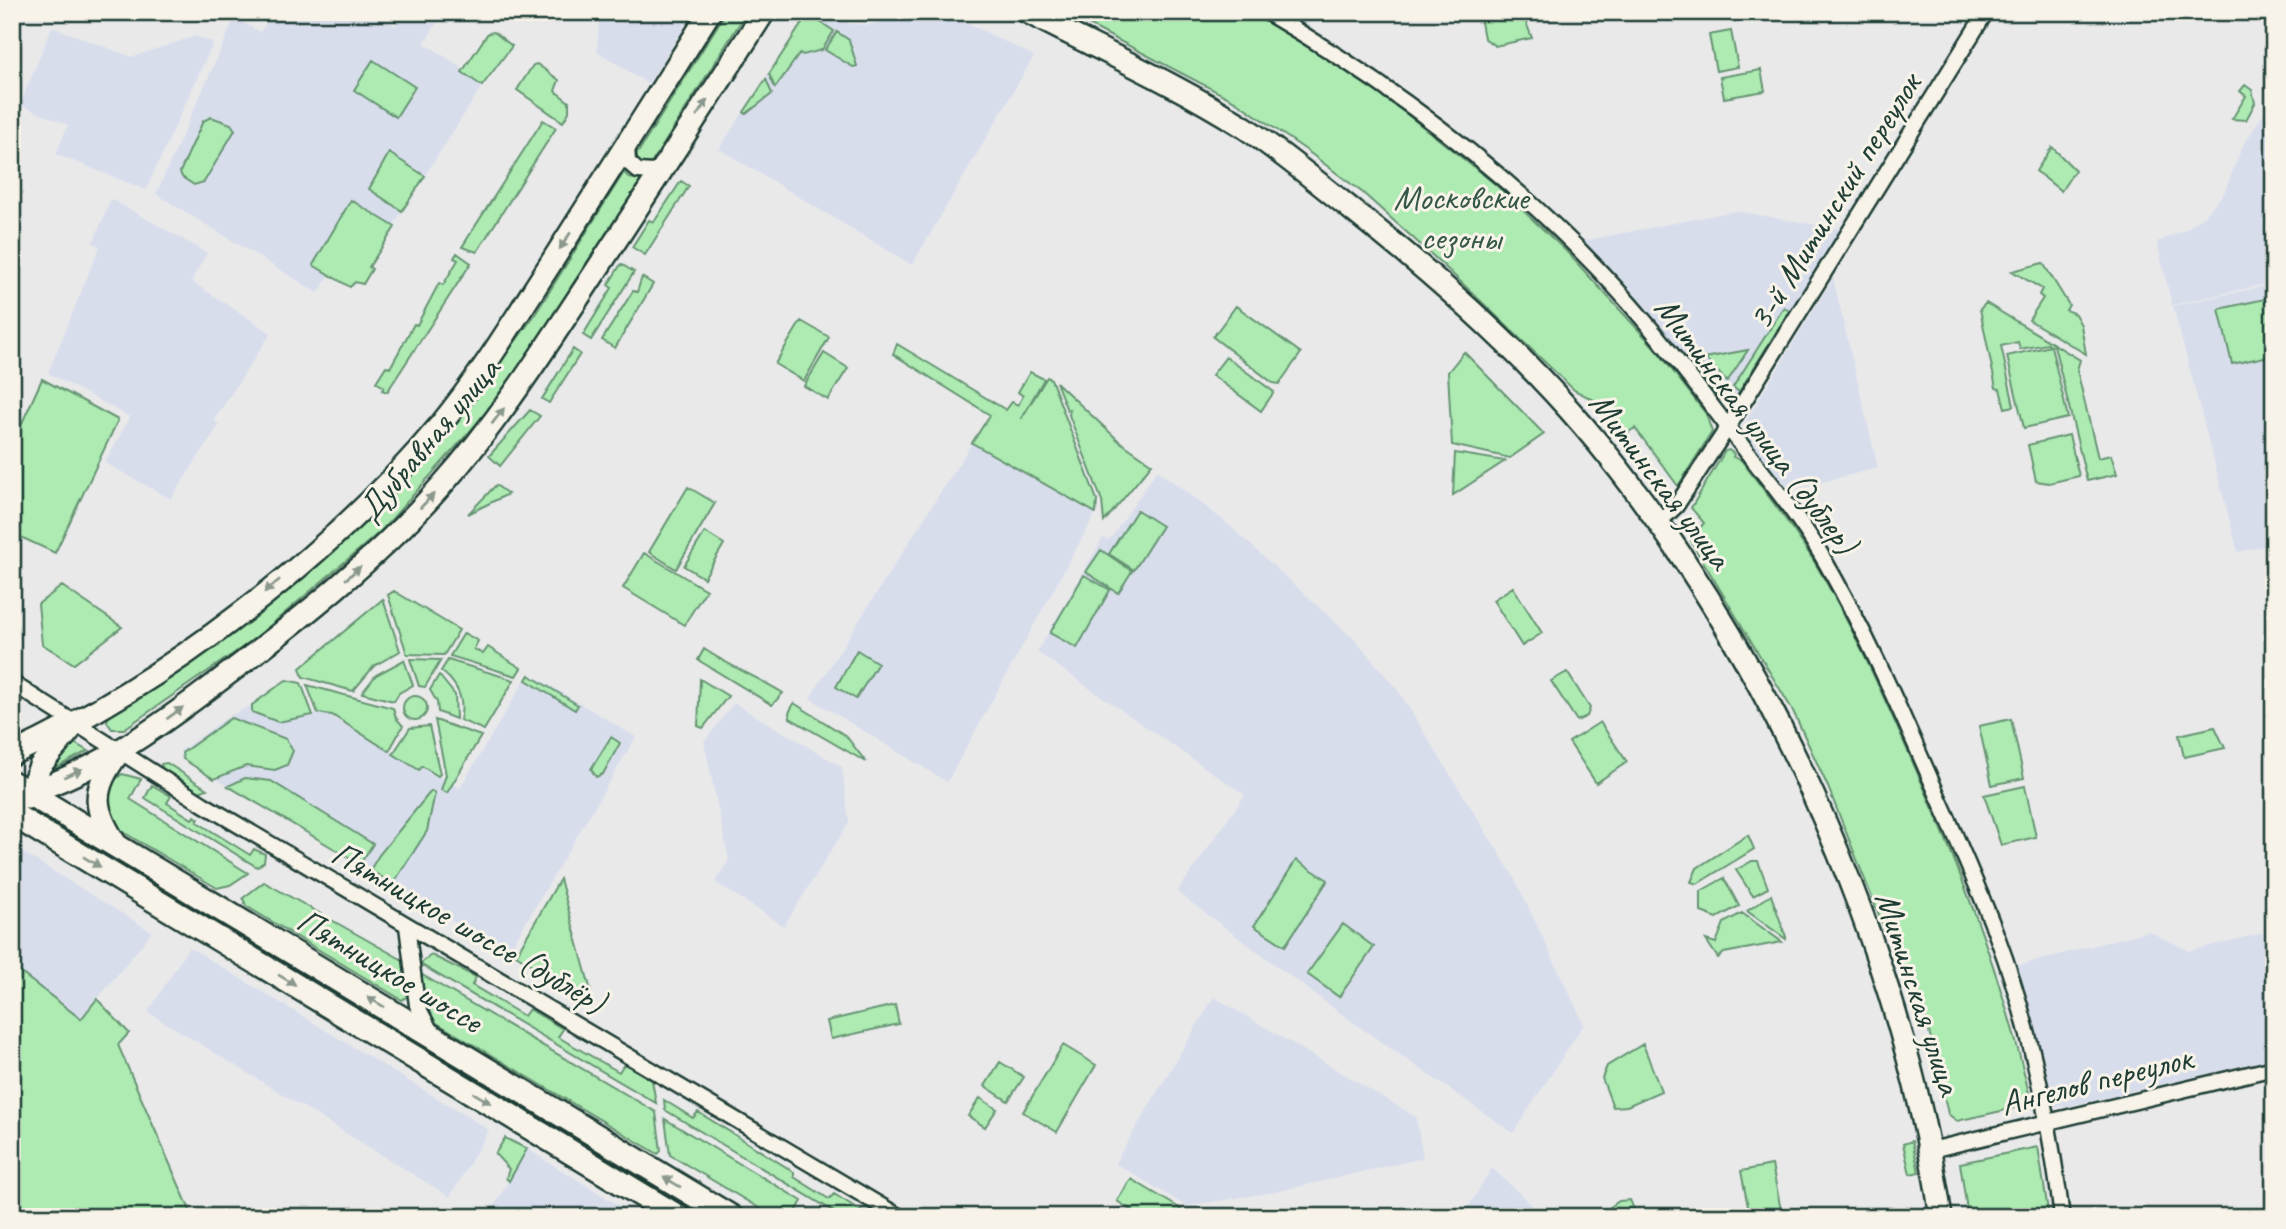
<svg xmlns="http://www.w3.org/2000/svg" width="2286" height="1229" font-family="Caveat,sans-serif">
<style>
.built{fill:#d8ddec;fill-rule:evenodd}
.green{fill:#adebb2;stroke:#669473;stroke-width:2}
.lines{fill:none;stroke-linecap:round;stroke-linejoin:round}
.minor-casing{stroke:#1f3d34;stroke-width:19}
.secondary-casing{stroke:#1f3d34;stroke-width:26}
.primary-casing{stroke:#1f3d34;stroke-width:28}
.minor{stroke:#f7f3e8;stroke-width:14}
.secondary{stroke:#f7f3e8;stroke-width:21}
.primary{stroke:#f7f3e8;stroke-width:23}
.oneway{fill:#8b988e}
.labels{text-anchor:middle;stroke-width:6;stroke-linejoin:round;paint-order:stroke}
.park-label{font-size:35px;fill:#345747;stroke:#f7f3e8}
.street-label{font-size:35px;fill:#1f3d34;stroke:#f7f3e8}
</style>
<rect width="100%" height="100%" fill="#e9e9ea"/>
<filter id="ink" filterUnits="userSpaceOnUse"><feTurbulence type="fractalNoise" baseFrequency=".0143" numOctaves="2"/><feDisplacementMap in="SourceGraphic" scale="14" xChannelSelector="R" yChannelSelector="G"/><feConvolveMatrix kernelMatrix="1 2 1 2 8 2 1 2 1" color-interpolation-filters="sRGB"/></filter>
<g filter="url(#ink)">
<path class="built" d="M274 12H374L395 26 404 12H444L424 43 461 67 462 72 482 86 354 287 331 273 318 293 156 194 235 18 260 32Z
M588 12H694L648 84 597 51 599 21Z
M809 12H827L850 24 869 25 907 12H945L1034 56 912 265 719 149ZM809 14 819 49 804 55 800 52 780 81ZM837 32 853 66 825 50Z
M52 27 132 57 196 36 213 43 146 190 56 154 68 125 20 105Z
M2270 104H2274V282L2172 305 2157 242 2185 230 2203 217 2224 193 2242 147Z
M111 199 207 253 191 281 271 333 214 420 219 425 171 499 105 463 130 417 48 373 100 246 93 243Z
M1735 211 1841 229 1736 400 1728 404 1721 401 1583 241Z
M1833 278 1878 468 1790 490 1748 440 1744 424Z
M2274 284V544L2238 552 2173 306Z
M972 443 1096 513 947 782 810 698Z
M1157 470 1223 520 1355 640 1397 689 1514 877 1584 1024 1513 1133 1351 1021 1177 892 1245 795 1037 652 1103 538 1107 540 1112 537Z
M529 673 636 737 507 954 182 758 180 751 228 717 252 705V712L278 722 324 712 418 769 421 766 460 788Z
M734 703 842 767 849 822 784 926 715 882 729 860 704 742Z
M12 846 152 932 81 1019 12 966Z
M2148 931 2190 951 2262 933 2269 961 2274 960V1058L2065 1107 2055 1106 2049 1098 2017 966Z
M189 947 489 1130 450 1197 148 1012Z
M1214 997 1416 1117 1423 1158 1275 1192 1186 1206 1115 1163Z
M527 1149 602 1195 637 1217H488Z
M1492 1168 1545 1217H1462Z"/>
<path class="green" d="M726 12H742L743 18 651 164 645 166 637 162V154Z
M1064 12H1249L1324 54 1389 100 1495 184 1566 251 1655 348 1706 414 1712 432 1678 486 1635 428 1627 433 1598 402 1574 390 1442 264 1363 193 1306 150 1235 101Z
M1479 12H1522L1532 38 1495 46 1484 38Z
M808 14 834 31 822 50 803 55 800 53 775 88 769 74Z
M1731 31 1738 67 1716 71 1709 35Z
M494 32 512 46 482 86 462 72 488 33Z
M837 32 849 40 857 66 853 67 825 50Z
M373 60 415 87 396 117 354 90Z
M537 64 559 80 555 91 569 102V112L563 122 517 90 533 65Z
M1761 70 1765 91 1724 98 1720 77Z
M766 79 772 94 746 114 744 112Z
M2245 85 2252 90 2255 103 2246 120 2232 119 2246 96 2240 91Z
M211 117 231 124 235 130 204 182 194 185 182 177 180 172 203 121Z
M543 120 556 128 477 252 462 247Z
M2052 147 2075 170 2061 191 2036 171Z
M389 153 425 176 402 211 369 189Z
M624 172 629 178 641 180 496 402 381 531 253 640 124 729H112L107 722 108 717 244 625 401 487 455 424 534 316Z
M681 181 689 186 645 255 632 247 649 220 654 222Z
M351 200 395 227 369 267 372 269 363 284 355 282 350 287 313 265Z
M457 253 471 263 387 392 382 390 384 387 376 382 386 366 390 368 414 324 417 325 439 283 443 285 458 260 454 258Z
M2043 263 2069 305 2066 310 2075 314 2081 325 2086 354 2029 320 2043 298 2039 295 2042 289 2012 271Z
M621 264 634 272 591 340 583 335 612 288 608 285Z
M642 277 653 284 615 348 602 340 633 291 637 292Z
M2274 297V355L2232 364 2219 309Z
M1986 303 2080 360 2077 370 2098 458 2111 455 2117 474 2087 481 2054 345 2051 346 2068 418 2024 428 2007 356 2051 346 2047 344 2020 349 2018 342 2001 346 2014 406 2005 408 2000 389 1996 388 1980 309Z
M1236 306 1301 353 1279 384 1273 383 1213 337Z
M1784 307 1789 311 1739 392 1733 387Z
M801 321 829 337 804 381 775 364Z
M897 344 1006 410 1012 402 1018 405 1023 396 1018 392 1030 372 1044 379 1021 419 1047 377 1051 379 1097 500 1096 513 972 443 990 415 893 354Z
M573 349 580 354 549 403 542 399Z
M1748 350 1727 382 1705 358Z
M1464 352 1544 434 1510 458 1452 445 1448 372Z
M824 353 848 368 828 400 804 386Z
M1691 353 1722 387 1716 395 1689 362Z
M1226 357 1274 392 1261 411 1212 375Z
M42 379 118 420 55 553 12 533V445Z
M1056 382 1119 441 1152 464 1104 522 1102 501 1069 415 1070 409 1067 410Z
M530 410 540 416 500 466 489 456Z
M2069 435 2079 476 2049 483 2036 481 2028 445Z
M1729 450 1734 454 1733 457 1741 460C1767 494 1793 527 1815 563 1855 630 1886 702 1917 772 1965 880 2005 987 2031 1102L2028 1105 1957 1121 1948 1114 1932 1042 1911 970 1902 966 1883 925 1828 787 1793 711 1692 543 1691 539 1704 523 1691 508 1725 451Z
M1455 453 1505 461 1453 495Z
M496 485 508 494 468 514Z
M688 487 715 503 676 569 649 552Z
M1137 510 1162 526 1134 570 1109 554Z
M705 532 724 544 704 578 684 566Z
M1101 550 1132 571 1118 593 1086 572Z
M644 553 706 590 684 625 623 588Z
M1084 575 1110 590 1077 648 1050 633Z
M62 586 122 627 74 664 42 644 38 604Z
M1513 587 1542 633 1522 646 1493 600Z
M394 591 459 630 444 655 407 654 388 595Z
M383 599 400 651 374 666 353 691 303 677 300 668Z
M464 633 478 641 474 649 483 654 488 647 521 668 516 676 450 656Z
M704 649C729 666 757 677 783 693L772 705 698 660Z
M857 650 878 663 856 699 836 687Z
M410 659 441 660 425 687 419 686Z
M404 660 413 685 399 693 394 701 362 693 376 675Z
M448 660 514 680 484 730 460 720C465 700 458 684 441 671Z
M1567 672 1590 708 1587 716 1577 721 1551 681Z
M439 675 455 695 456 719 438 712 437 702 430 690Z
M529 675 578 705 575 710 526 680Z
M700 679 728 696 703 728 698 726Z
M286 680 301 683 313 715 278 722 252 712V705Z
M307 685 393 708 396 718 403 726 389 751 332 715 318 713Z
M403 708a12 12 0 1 1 24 0a12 12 0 1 1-24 0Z
M794 703 846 736 866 762 790 718 789 713Z
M231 718 286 739 293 751 287 765 275 770 246 766 214 779 183 759 182 753Z
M2011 719 2024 778 1992 785 1979 726Z
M435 720 481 736 447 793 441 790 446 775Z
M1600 722 1627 762 1596 783 1569 742Z
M429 726 440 774 438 776 422 766 419 770 393 754 410 728Z
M2215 727 2225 748 2184 757 2179 735Z
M611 737 620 743 603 774 596 777 591 769Z
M74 743 88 751 50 771 49 768Z
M167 763 207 789 199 792 162 768 161 764Z
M122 774 141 779 130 799 248 873 230 885 217 888 113 826 107 820 110 784Z
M245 778 271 781 373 844 360 864 228 786Z
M152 785 171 796 167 803 192 819 195 816 199 819 197 822 250 855 254 849 265 854 264 862 257 867 145 798Z
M2025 786 2036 837 2001 845 1984 795Z
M431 791 435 793 427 831 393 884 370 870 379 855Z
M1748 835 1754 849 1697 884 1691 882 1697 868Z
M1296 860 1328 880 1285 946 1254 926Z
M1752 861H1758L1768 888 1753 896 1736 870Z
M1724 878 1739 906 1717 918 1701 912V891Z
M560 879 591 991 583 997 516 955Z
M264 882 408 963 409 995 402 1000 246 906 243 898Z
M1771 895 1786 937V939L1747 911Z
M1742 913 1782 942 1724 953 1718 958 1706 940 1716 943 1724 923Z
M1343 924 1374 947 1339 997 1307 974Z
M431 955 476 977 472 985 524 1016 529 1009 563 1029 558 1037 619 1072 624 1064 652 1080 656 1103 420 964Z
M12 966 81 1019 97 999 129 1033 118 1045 193 1217H12Z
M419 973 656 1112 661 1151 658 1154 425 1016Z
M895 1005 899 1024 831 1039 827 1021Z
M1643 1044 1661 1091 1627 1106 1613 1107 1602 1078 1607 1066Z
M1063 1045 1096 1065 1057 1132 1023 1112Z
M1000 1062 1024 1077 1008 1101 985 1086Z
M980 1098 997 1109 985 1127 968 1116Z
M664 1100 693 1118 698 1112 794 1172V1177L829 1199 834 1194 871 1217H843L665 1110Z
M665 1119 802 1201 793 1217H774L670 1155Z
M505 1138 527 1149 509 1181 506 1178 509 1169 495 1154Z
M1912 1141 1919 1172 1910 1174 1903 1144Z
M2038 1147 2049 1217H1968L1960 1163Z
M1772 1165 1782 1215 1750 1217 1741 1171Z
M1131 1179 1181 1209 1176 1217H1142L1117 1201Z
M1630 1200 1637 1217H1605L1606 1210 1619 1201Z"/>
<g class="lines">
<g class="minor-casing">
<path id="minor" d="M1266 12C1386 82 1501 167 1597 268 1646 319 1688 374 1730 430 1760 470 1793 508 1819 551 1864 627 1899 707 1934 787 1956 837 1979 888 1998 939 2031 1027 2050 1124 2062 1217
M627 146 628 162 638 171 654 172 665 165
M1658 523 1676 506 1728 427 1986 12
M12 683 203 804 900 1217
M407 926 417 1005 432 1034
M1931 1150 2274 1068"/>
</g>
<g class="secondary-casing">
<path id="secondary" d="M1027 12C1100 50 1175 83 1244 127 1281 152 1316 181 1351 209 1417 261 1482 317 1540 378 1743 589 1899 928 1941 1217
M12 754C165 684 334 553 441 424 482 374 516 317 551 263 605 179 657 96 710 12
M118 754C90 791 93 810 118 847
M12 797C90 777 157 728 220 680 298 621 376 560 441 486 500 420 546 347 594 274 651 187 708 100 764 12
M27 798 40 766 71 729"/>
</g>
<g class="primary-casing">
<path id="primary" d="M12 783 731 1217
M12 814 678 1217"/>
</g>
<use href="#minor" class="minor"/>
<use href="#secondary" class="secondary"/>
<use href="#primary" class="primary"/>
</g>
<defs><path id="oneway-solid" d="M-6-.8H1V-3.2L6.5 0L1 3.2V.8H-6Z" transform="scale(1.75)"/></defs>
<g class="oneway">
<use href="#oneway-solid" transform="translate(702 108) rotate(-57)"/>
<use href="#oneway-solid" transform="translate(565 241) rotate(123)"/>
<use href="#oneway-solid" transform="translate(498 416) rotate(-52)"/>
<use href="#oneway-solid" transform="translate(427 501) rotate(-46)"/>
<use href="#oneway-solid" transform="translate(353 573) rotate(-41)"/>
<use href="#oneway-solid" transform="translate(272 586) rotate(140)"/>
<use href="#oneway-solid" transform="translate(175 713) rotate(-36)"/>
<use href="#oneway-solid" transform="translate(73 773) rotate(-24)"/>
<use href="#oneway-solid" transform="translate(92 862) rotate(31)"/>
<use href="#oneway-solid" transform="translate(287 980) rotate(31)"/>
<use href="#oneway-solid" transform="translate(376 1002) rotate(-149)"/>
<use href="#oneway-solid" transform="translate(482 1098) rotate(31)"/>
<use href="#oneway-solid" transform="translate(672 1182) rotate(-149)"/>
</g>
</g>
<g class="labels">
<g class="park-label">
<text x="1461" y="209">Московские<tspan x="1461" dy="40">сезоны</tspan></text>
</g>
<g class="street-label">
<text transform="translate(1834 201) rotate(-58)" y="12">3-й Митинский переулок</text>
<text transform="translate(1757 425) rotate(53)" y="12">Митинская улица (дублер)</text>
<text transform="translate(428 439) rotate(-50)" y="12">Дубравная улица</text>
<text transform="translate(1661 480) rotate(53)" y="12">Митинская улица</text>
<text transform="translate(469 927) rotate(30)" y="12">Пятницкое шоссе (дублёр)</text>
<text transform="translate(390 970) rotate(31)" y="12">Пятницкое шоссе</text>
<text transform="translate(1919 993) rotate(72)" y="12">Митинская улица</text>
<text transform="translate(2096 1080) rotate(-14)" y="12">Ангелов переулок</text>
</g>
</g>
<rect width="2286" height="1229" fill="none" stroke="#f7f3e8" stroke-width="42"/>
<rect x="21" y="21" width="2244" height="1187" fill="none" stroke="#1f3d34" stroke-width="2.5" filter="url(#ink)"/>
</svg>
